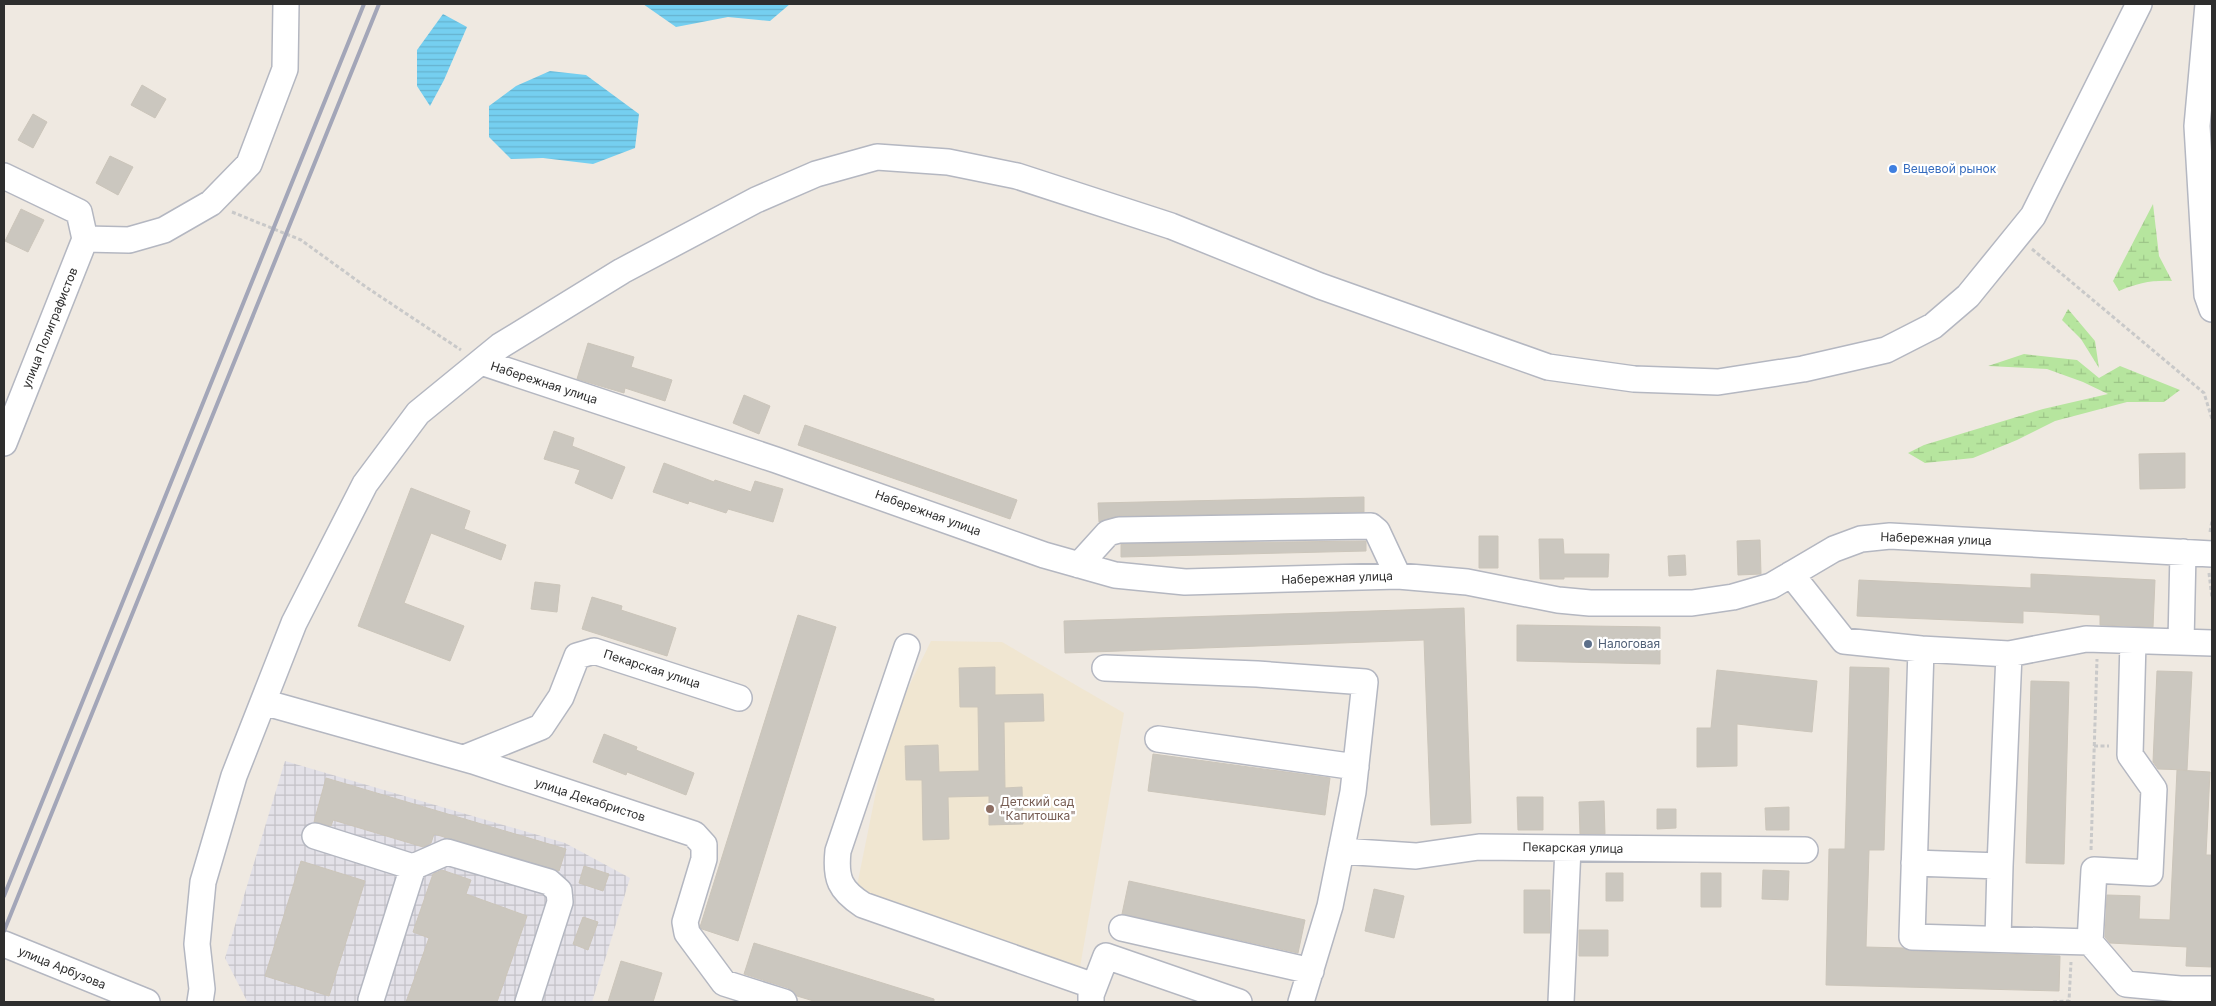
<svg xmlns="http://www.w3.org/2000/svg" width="2216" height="1006" font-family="Inter,sans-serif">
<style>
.industrial{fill:url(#industrial-grid)}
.education{fill:#f0e6d1}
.wetland{fill:url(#wetland-marsh)}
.water{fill:url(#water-rules)}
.building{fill:#cbc7bf;stroke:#cbc5ba}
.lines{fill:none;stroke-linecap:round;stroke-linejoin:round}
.minor-casing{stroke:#b4b7c1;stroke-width:28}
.path{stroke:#c9c9c9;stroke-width:3;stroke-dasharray:4 2.5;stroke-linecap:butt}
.minor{stroke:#fff;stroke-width:25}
.rail{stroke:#a3a6b8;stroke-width:4}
.shop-dot{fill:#3f7fe0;stroke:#fff;stroke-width:2}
.service-dot{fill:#5c6f8a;stroke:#fff;stroke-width:2}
.education-dot{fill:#8d6e63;stroke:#fff;stroke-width:2}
.labels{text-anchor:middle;stroke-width:4.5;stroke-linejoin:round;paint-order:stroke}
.shop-label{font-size:12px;fill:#366cbe;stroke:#fff;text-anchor:start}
.street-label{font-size:12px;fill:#2e2e2e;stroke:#fff}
.service-label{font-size:12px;fill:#4e5e75;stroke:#fff;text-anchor:start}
.education-label{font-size:12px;fill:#785e54;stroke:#fff;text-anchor:start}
</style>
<defs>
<pattern id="industrial-grid" width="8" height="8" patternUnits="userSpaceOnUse" patternTransform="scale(1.25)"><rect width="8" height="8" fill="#e3e1e8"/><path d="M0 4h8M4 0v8" fill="none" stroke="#c3c1c7"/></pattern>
<pattern id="wetland-marsh" width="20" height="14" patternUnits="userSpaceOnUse" patternTransform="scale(1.25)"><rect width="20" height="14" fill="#b6e59e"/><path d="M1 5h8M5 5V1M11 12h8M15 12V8" fill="none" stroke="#9dc588"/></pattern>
<pattern id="water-rules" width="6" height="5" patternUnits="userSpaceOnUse" patternTransform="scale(1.25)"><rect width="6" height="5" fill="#75cff0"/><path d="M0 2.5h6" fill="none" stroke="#66b2ce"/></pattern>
</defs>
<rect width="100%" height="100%" fill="#efe9e1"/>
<path class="industrial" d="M285 761 565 843 630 878 592 1002 247 1001 225 958Z"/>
<path class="education" d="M931 641 1002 642 1124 713 1079 973 856 891 889 727Z"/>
<path class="wetland" d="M2153 204 2159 256 2172 281C2153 280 2137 283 2119 291L2113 281Z
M2068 309 2095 341 2099 368 2081 339 2062 320Z
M2024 354 2077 360 2099 378 2120 366 2180 390 2164 402H2127L2055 421 2017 440 1973 458 1925 463 1908 453 1924 445 2043 409 2108 394 2083 382 2047 369 1988 366Z"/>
<path class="water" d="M643 4H790L770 21 728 17 676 27Z
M443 14 467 27 444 80 430 106 417 86V50Z
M550 71 586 75 639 114 635 148 593 164 543 158 511 159 489 137V106L516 86Z"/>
<path class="building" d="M142 85 166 99 155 118 131 105Z
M33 114 47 122 33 148 18 140Z
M110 156 133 167 118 195 96 183Z
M21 209 44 220 28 252 5 241Z
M588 343 634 357 631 367 672 380 665 401 625 388 624 393 577 379Z
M744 395 770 406 759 434 733 423Z
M805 425 1017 500 1010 519 798 445Z
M554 431 574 438 572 446 625 467 612 499 575 483 580 470 544 459Z
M2185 453V488L2140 489 2139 454Z
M664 463 714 482 715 480 751 492 755 481 783 489 773 522 728 509 726 513 689 501 688 504 653 492Z
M411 488 470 511 464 529 506 545 501 560 431 533 404 603 464 626 450 661 358 626Z
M1364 497V512L1119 516 1099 522 1098 503Z
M1479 536H1498V568H1479Z
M1539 539H1563L1564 554H1609L1608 577H1564V579H1540Z
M1760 540 1761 574 1738 575 1737 541Z
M1366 541V551L1121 557V544Z
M1685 555 1686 575 1669 576 1668 556Z
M2031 574 2155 580 2153 627 2100 625V615L2023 611V623L1857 616 1859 580 2031 588Z
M535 582 560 585 557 612 531 609Z
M592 597 622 606 621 610 676 628 667 656 582 629Z
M1464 608 1471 823 1431 825 1424 640 1065 653 1064 621Z
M798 615 836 627 738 941 702 929 700 927Z
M1517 625 1660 627V664L1517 661Z
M995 667V695L1043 694 1044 721 1004 722 1005 788 1022 787 1023 824 989 825V796L948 797 949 839 923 840 922 780H906L905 746 938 745 939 772 979 771 978 707H960L959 668Z
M1850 667 1889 668 1884 850H1869L1866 947 1903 948 1912 951 2060 956 2059 991 1826 985 1829 849H1845Z
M1717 670 1817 681 1812 732 1737 724V766L1697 767V728H1711Z
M2157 671 2192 672 2187 770 2158 769 2153 762Z
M2031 681 2069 682 2064 864 2026 863Z
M604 734 637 747 636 750 694 773 686 795 627 772 626 775 593 762Z
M1153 754 1330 778 1325 815 1148 791Z
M2177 770 2210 772 2206 855H2212V967L2186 966 2187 947 2110 943 2105 937 2107 895 2140 896 2139 919 2170 920Z
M326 778 566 849 559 871 434 834 431 843 423 847 333 820 331 826 314 822Z
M1517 797H1543V830H1518Z
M1604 801 1605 834H1580L1579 802Z
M1789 807V830H1766L1765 808Z
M1657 809H1676V828L1657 829Z
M301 861 365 881 329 996 265 976Z
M584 866 609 874 603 891 579 883Z
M442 870 471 880 466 894 527 916 497 1002H406L429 938 413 932 433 874Z
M1763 870 1789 871 1788 900 1762 899Z
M1606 873H1623V901H1606Z
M1701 873H1721V907H1701Z
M1129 881 1305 920 1298 953 1122 914Z
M1374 889 1404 896 1394 938 1365 931Z
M1524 890H1550V933H1524Z
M583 917 598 922 588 950 573 944Z
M1579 930H1608V956H1579Z
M754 943 934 999V1002H817L797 996 788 988 744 974Z
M621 961 662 973 653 1002H608Z"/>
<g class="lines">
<g class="minor-casing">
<path id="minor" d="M2208 4 2197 126 2207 295 2212 309
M4 176 79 212 85 239 4 443
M85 239 129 240 164 230 211 203 249 164 285 69 286 4
M481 362 776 460 1044 555 1115 575 1185 582 1398 576 1467 582 1558 600 1590 603H1692L1733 597 1771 586 1834 549 1861 539 1890 536 2212 554
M1079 565 1108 533 1119 530 1371 526 1377 531 1398 576
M1791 574 1844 641 1921 649
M2181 642 2183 552
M2212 643 2086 639 2009 654 1921 649 1912 937 2090 942 2126 984 2180 989H2212
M907 647 838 851C835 879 840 890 863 905L1094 986
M1105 668 1257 674 1365 682 1353 792 1330 906 1301 1002
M263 702 473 761 694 834 704 845V859L685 922 687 933 724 983 784 1002
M1158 739 1356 767
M464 758 541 727 561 697 577 656 594 651 739 698
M315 836 413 867
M1341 851 1416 856 1479 847 1805 850
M1914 863 2000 866 1998 939
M2000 866 2009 654
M1122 928 1311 971
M2090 942 2094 870 2150 873 2154 789 2130 755 2133 641
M4 944 147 1002
M371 1000 413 867 447 852 549 882 559 891 560 902 528 1002
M200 1002 202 989 197 944 203 882 234 776 294 623 365 484 418 413 500 346 622 271 756 200 816 174 877 157 948 162 1017 176 1171 226 1320 286 1548 367 1634 379 1718 382 1803 369 1886 350 1933 326 1968 296 2033 216 2139 4
M1091 1002V995L1106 956 1239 1002
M1561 1002 1568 848"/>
</g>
<path class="path" d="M232 212 301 240 366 287 461 350
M2032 249 2204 393 2212 419
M2210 532 2212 521
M2209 573 2212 598
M2094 746H2109
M2091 850 2097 659
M2053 1002 2069 1001 2071 962"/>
<use href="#minor" class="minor"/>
<path class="rail" d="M4 896 364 4
M4 931 379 4"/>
</g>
<circle class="shop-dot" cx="1893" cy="169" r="5"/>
<circle class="service-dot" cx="1588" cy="644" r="5"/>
<circle class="education-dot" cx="990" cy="809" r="5"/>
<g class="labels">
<g class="shop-label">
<text x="1903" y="173">Вещевой рынок</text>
</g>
<g class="street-label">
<text transform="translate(50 328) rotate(-68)" y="4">улица Полиграфистов</text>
<text transform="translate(544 383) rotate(18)" y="4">Набережная улица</text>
<text transform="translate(928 513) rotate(20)" y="4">Набережная улица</text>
<text transform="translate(1936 539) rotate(2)" y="4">Набережная улица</text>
<text transform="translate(1337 578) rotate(-2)" y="4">Набережная улица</text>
<text transform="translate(652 669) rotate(18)" y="4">Пекарская улица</text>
<text transform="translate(590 800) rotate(18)" y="4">улица Декабристов</text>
<text transform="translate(1573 848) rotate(1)" y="4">Пекарская улица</text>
<text transform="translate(62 968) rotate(22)" y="4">улица Арбузова</text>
</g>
<g class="service-label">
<text x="1598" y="648">Налоговая</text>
</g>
<g class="education-label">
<text x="1000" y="806">Детский сад<tspan x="1000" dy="14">"Капитошка"</tspan></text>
</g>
</g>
<rect width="2216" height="1006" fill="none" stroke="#2e2e2e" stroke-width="10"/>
</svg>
